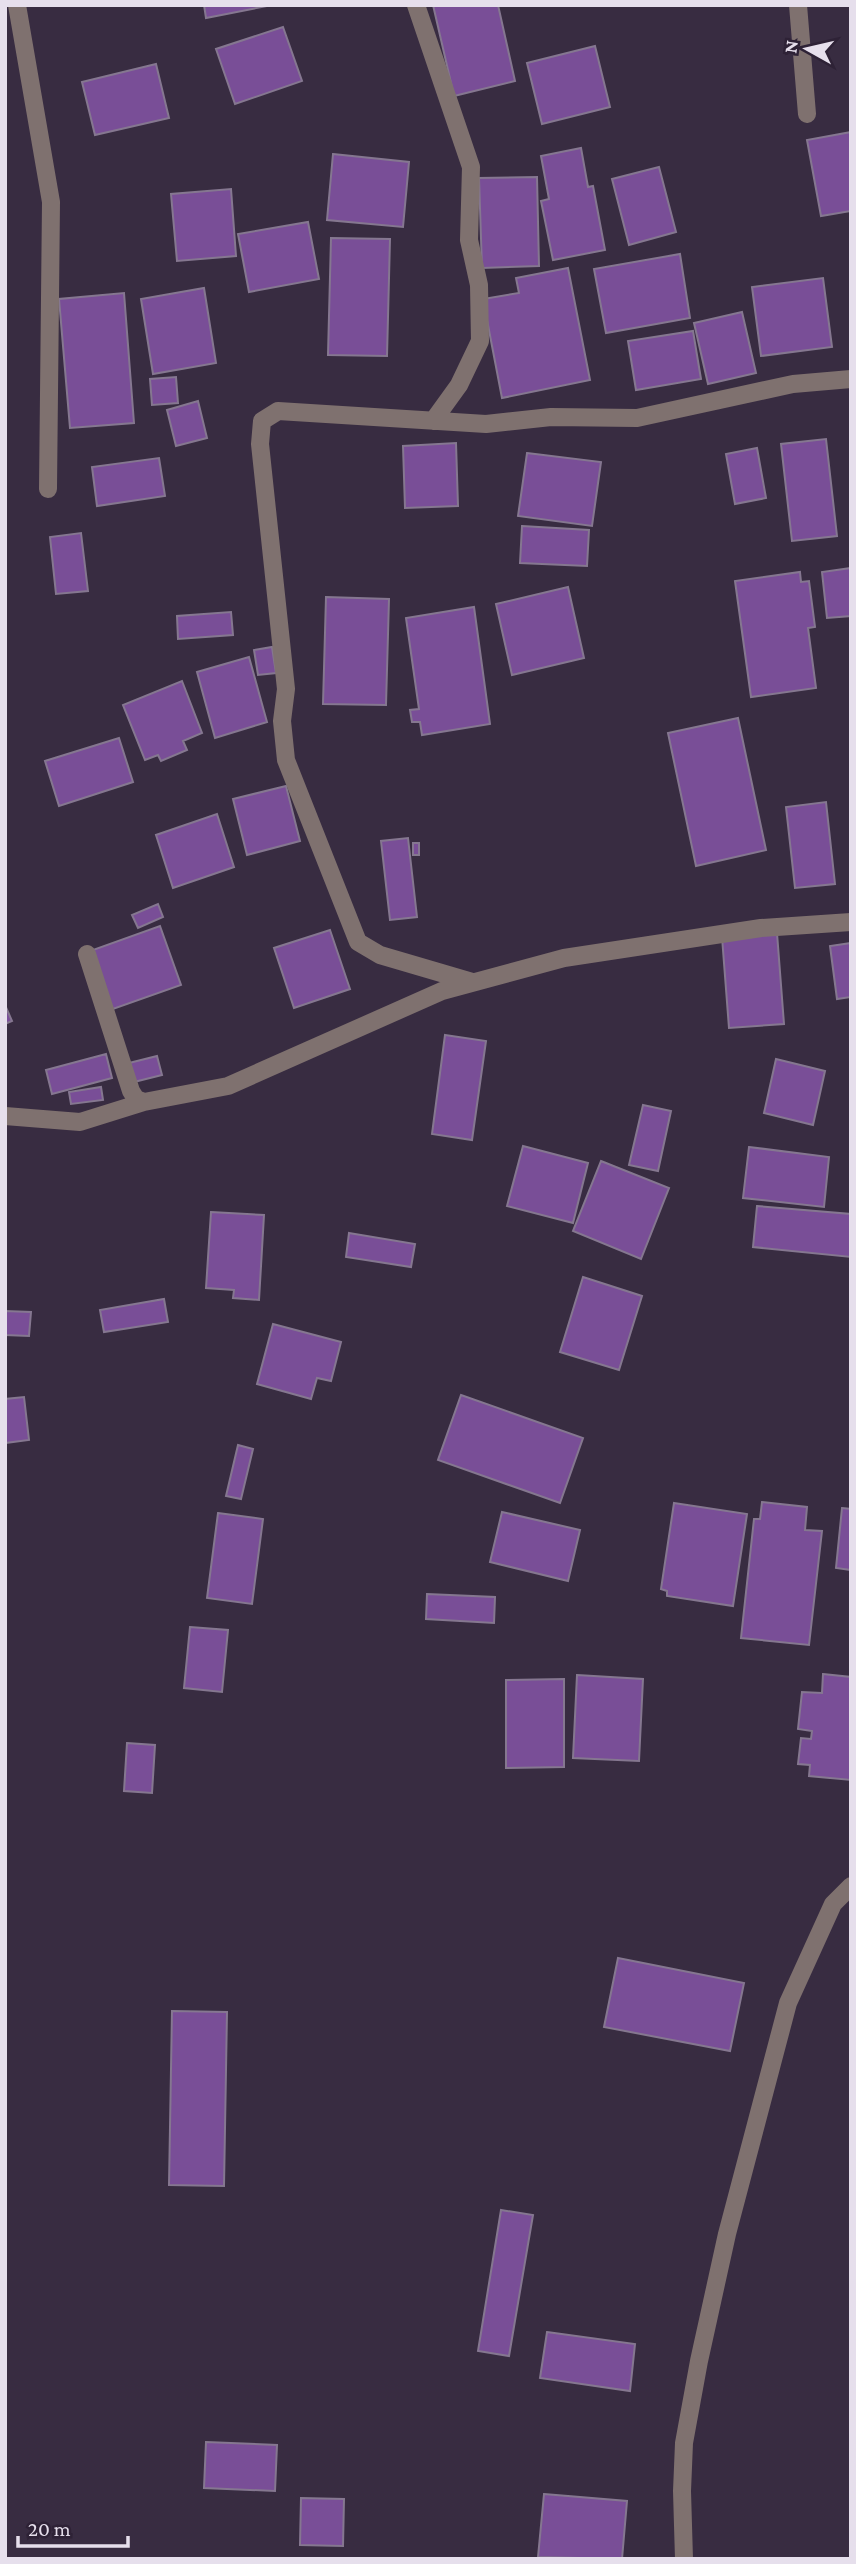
<svg xmlns="http://www.w3.org/2000/svg" width="856" height="2564" font-family="'Crimson Pro',serif">
<style>
.building{fill:#794e97;stroke:#857790;stroke-width:2}
.lines{fill:none;stroke-linecap:round;stroke-linejoin:round}
.minor{stroke:#7f716f;stroke-width:18}
</style>
<rect width="100%" height="100%" fill="#382c41"/>
<path class="building" d="M204 5H272L206 18Z
M433 5H498L515 81 454 96Z
M283 27 302 81 235 104 216 49Z
M595 46 610 107 542 124 527 63Z
M156 64 169 118 95 135 82 82Z
M851 132V211L821 216 807 140Z
M581 148 588 187 593 186 605 250 553 260 541 201 549 199 541 156Z
M333 154 409 162 403 227 327 220Z
M659 167 676 232 629 245 612 179Z
M537 177 539 266 482 268 479 178Z
M231 189 236 256 177 261 171 194Z
M308 222 319 279 249 292 238 234Z
M331 238 390 239 387 356 328 355Z
M680 254 690 318 606 333 594 269Z
M568 268 590 380 502 398 483 299 519 293 516 278Z
M823 278 832 347 761 356 752 287Z
M204 288 216 363 153 374 141 299Z
M124 293 134 423 70 428 59 299Z
M742 312 756 373 708 384 694 323Z
M693 331 701 379 636 390 628 341Z
M176 377 178 403 152 405 150 379Z
M198 401 207 438 176 446 167 410Z
M826 439 837 536 792 541 781 444Z
M456 443 458 506 405 508 403 446Z
M757 448 766 498 735 504 726 454Z
M527 453 601 462 592 526 518 516Z
M159 458 165 496 97 506 92 467Z
M522 526 589 530 587 566 520 563Z
M81 533 88 591 56 594 50 537Z
M851 568V616L827 618 822 572Z
M800 572 801 582 809 581 815 627 808 628 816 688 751 697 735 581Z
M568 587 584 658 512 675 496 604Z
M326 597 389 599 386 705 323 704Z
M474 607 490 724 422 735 420 722H412L410 710 419 709 406 618Z
M231 612 233 635 178 639 177 616Z
M272 647 276 673 258 675 254 650Z
M249 657 267 722 215 738 197 672Z
M182 681 202 733 183 741 187 750 161 761 158 755 145 760 123 705Z
M738 718 766 850 696 866 668 733Z
M119 738 133 782 59 806 45 761Z
M286 786 300 841 247 855 233 799Z
M826 802 835 884 795 888 786 807Z
M217 814 234 867 173 888 156 835Z
M408 838 417 917 390 920 381 841Z
M413 843H419V855H413Z
M158 904 163 917 138 928 132 915Z
M160 926 181 985 110 1010 90 951Z
M330 930 350 989 294 1008 274 948Z
M777 933 784 1024 729 1028 722 937Z
M851 943V997L837 999 830 946Z
M5 1005 12 1021 5 1024Z
M445 1035 486 1041 472 1140 432 1134Z
M106 1054 112 1078 52 1094 46 1070Z
M157 1056 162 1075 134 1082 129 1063Z
M776 1059 825 1071 813 1125 764 1113Z
M101 1087 103 1100 71 1104 69 1092Z
M643 1105 671 1111 658 1171 629 1165Z
M523 1146 588 1163 573 1223 507 1206Z
M749 1147 829 1157 824 1207 743 1198Z
M601 1161 669 1188 641 1259 573 1231Z
M757 1206 851 1214V1257L753 1247Z
M211 1212 264 1215 259 1300 233 1298 234 1290 206 1288Z
M349 1233 415 1244 411 1267 346 1257Z
M583 1277 642 1296 619 1370 560 1352Z
M164 1299 168 1322 104 1332 100 1310Z
M5 1311 31 1312 29 1336 5 1335Z
M273 1324 341 1342 331 1381 317 1378 311 1399 257 1384Z
M461 1395 583 1438 560 1503 438 1460Z
M24 1397 29 1440 5 1443V1399Z
M238 1445 253 1449 241 1499 226 1496Z
M762 1502 807 1507 805 1530 822 1531 809 1645 741 1638 754 1519H760Z
M674 1503 747 1514 733 1606 667 1596V1591L661 1589Z
M842 1508 851 1509V1570L836 1568Z
M502 1512 580 1530 568 1581 490 1562Z
M218 1513 263 1519 252 1604 207 1598Z
M427 1594 495 1597 494 1623 426 1619Z
M190 1627 228 1630 222 1692 184 1688Z
M823 1674 851 1677V1780L809 1776 810 1765 798 1764 801 1738 811 1739 812 1731 798 1729 802 1692 822 1693Z
M577 1675 643 1679 639 1761 573 1758Z
M564 1679V1767L506 1768V1680Z
M127 1743 155 1745 152 1793 124 1791Z
M618 1958 744 1983 730 2051 604 2027Z
M172 2011 227 2012 224 2186 169 2185Z
M501 2210 533 2215 509 2356 478 2351Z
M547 2332 635 2344 630 2391 540 2378Z
M206 2442 277 2445 275 2491 204 2488Z
M544 2494 627 2501 622 2559 538 2557Z
M301 2498 344 2499 343 2546 300 2545Z"/>
<g class="lines">
<path class="minor" d="M17 5 51 202 48 489
M416 5 471 167 469 240 479 285 480 341 459 385 433 421
M798 5 807 114
M87 954 131 1091 136 1099 144 1102 228 1086 442 991 564 958 761 928 851 922
M472 982 380 955 358 942 286 760 282 721 286 689 260 444 262 421 278 411 486 424 551 417 637 418 793 384 851 379
M5 1116 80 1122 144 1102
M684 2559 682 2491 684 2443 699 2361 727 2234 788 2003 833 1904 851 1886"/>
</g>
<rect width="856" height="2564" fill="none" stroke="#e6dfec" stroke-width="14"/>
<g transform="translate(807 49) rotate(278)" stroke="#2e2236" stroke-width="5" paint-order="stroke">
<path d="M0-5L12 26L0 18L-12 26Z" fill="#e6dfec"/>
<text y="-10" font-size="19" font-weight="bold" text-anchor="middle" fill="#e6dfec">N</text>
</g>
<path d="M18 2536v10h110v-10" fill="none" stroke="#e6dfec" stroke-width="3.5"/>
<text x="28" y="2536" font-size="21" fill="#e6dfec" stroke="#2e2236" stroke-width="5" paint-order="stroke">20 m</text>
</svg>
